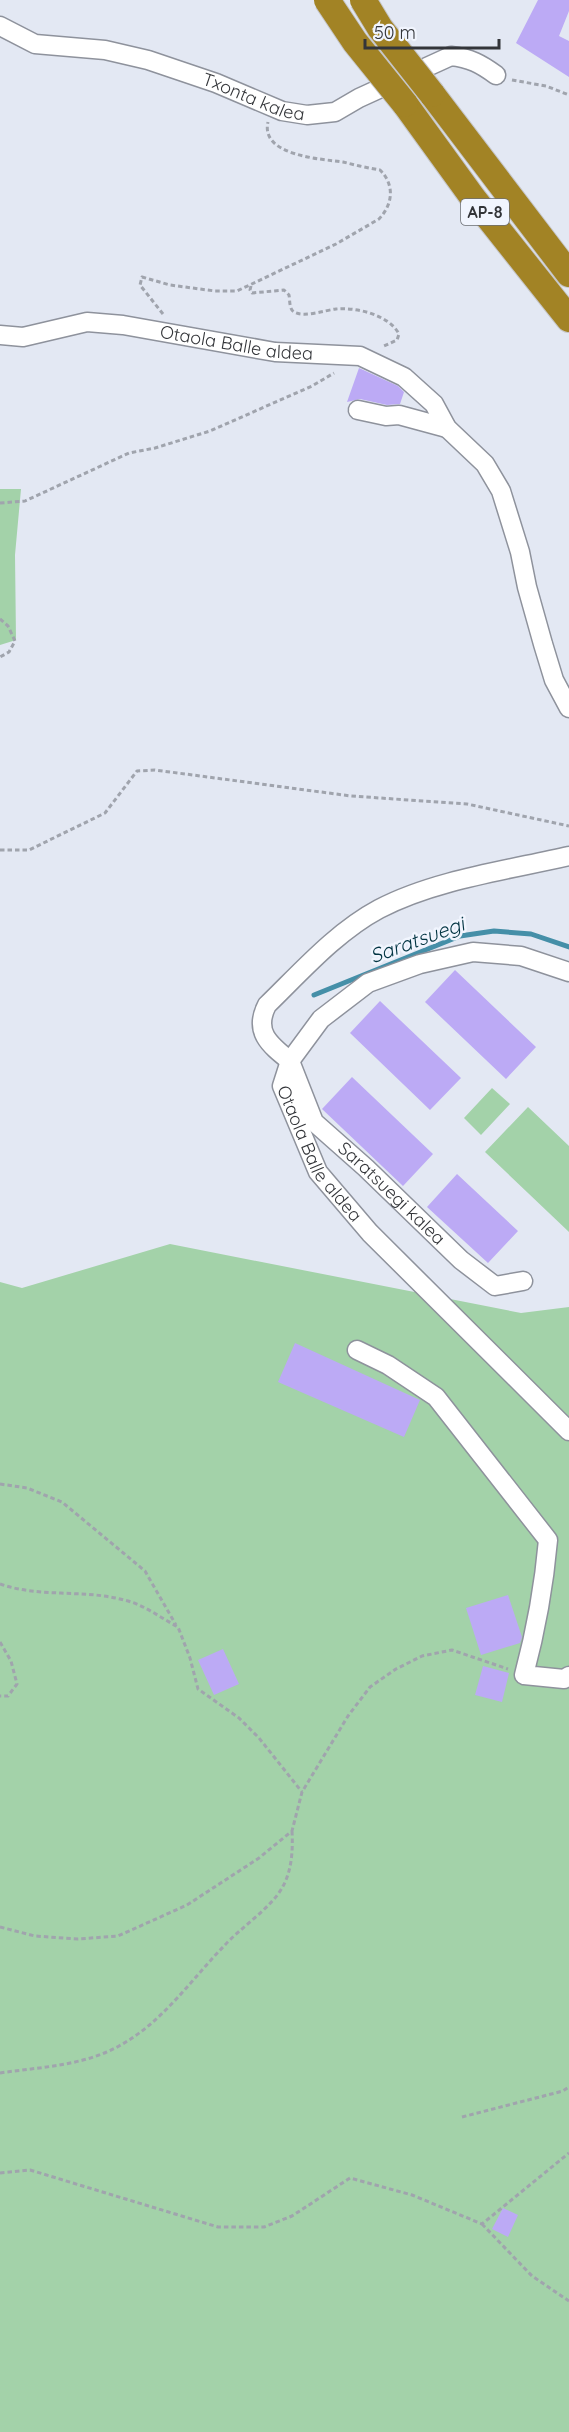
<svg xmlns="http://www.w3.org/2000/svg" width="569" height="2432" font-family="Quicksand,sans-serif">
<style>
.green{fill:#a3d2a9}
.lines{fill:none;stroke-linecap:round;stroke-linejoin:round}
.stream{stroke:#458fa8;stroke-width:5}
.building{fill:#bcaaf5}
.minor-casing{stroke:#8e929c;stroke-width:21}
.highway-casing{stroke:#c6c6c8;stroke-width:28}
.path{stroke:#a0a4ad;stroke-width:3;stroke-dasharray:4.5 3;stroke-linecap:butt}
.minor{stroke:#fff;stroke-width:18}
.highway{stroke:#a28325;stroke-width:26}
.highway-bridge-casing{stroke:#c6c6c8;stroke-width:28;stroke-linecap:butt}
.highway-bridge{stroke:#a28325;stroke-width:26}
.labels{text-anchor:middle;stroke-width:5;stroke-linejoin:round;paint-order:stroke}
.shield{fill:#f1f5fe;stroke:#6c6f74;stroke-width:1.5}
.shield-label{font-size:16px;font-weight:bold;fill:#333539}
.street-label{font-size:18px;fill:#333539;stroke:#f1f5fe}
.water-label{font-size:20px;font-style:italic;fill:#023442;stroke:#f1f5fe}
</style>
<rect width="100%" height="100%" fill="#e3e8f3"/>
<path class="green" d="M0 489H21L15 555 16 640 0 645Z
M492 1088 510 1104 481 1135 464 1118Z
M528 1107 569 1146V1232L485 1152Z
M170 1244 521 1313 569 1307V2432H0V1282L22 1288Z"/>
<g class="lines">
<path class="stream" d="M314 995 460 936 494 931 531 934 569 947"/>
</g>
<path class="building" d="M538 0H569V11L559 36 569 41V77L516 43Z
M359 368 398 386 404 392 400 404 387 405 360 399 347 402Z
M455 970 536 1047 506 1079 425 1002Z
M380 1001 461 1078 430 1110 350 1033Z
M352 1077 433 1154 403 1186 322 1109Z
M457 1174 518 1231 488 1263 427 1207Z
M295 1343 420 1400 404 1437 278 1382Z
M508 1595 522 1637 520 1643 481 1655 466 1608Z
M223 1649 239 1684 214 1695 198 1660Z
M483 1666 509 1673 502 1702 475 1695Z
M503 2208 518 2215 508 2237 492 2229Z"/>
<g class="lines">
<g class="minor-casing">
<g id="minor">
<path id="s1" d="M0 26 35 44 105 50 148 60 216 83 282 111 307 115 335 112 359 98 451 56C470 58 481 64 496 75"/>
<path id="s2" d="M0 335 23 337 87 322 123 325 275 352 360 356 404 377 434 404 447 428 485 464 501 491 520 552 527 587 543 644 554 680 569 708"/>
<path d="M358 410 386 416 399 415 447 428"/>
<path id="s3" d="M569 972 521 956 473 952 420 964 368 983 321 1019 290 1061 282 1086 318 1172 370 1233 569 1431"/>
<path d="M290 1061C270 1045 253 1032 267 1005 301 972 336 932 379 909 434 880 508 870 569 856"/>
<path id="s4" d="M290 1061 314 1122 366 1168 461 1260 495 1286 523 1281"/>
<path d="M357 1350 388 1365 436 1397 548 1540C544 1586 536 1630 524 1675L564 1679 569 1676"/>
</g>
</g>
<g class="highway-casing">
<path id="highway" d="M432 94 569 274
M405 104 473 198 569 319"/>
</g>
<path class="path" d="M512 80 546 86 569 95
M251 286 250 290 252 293 284 290 289 295C290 300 289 309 294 312 305 318 325 310 336 309 357 307 389 315 399 334L397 340 384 346
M163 314 140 285 142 277 170 285 215 291H237L336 244 379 219C393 204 395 185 380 170 368 168 355 165 343 162 322 159 260 156 268 122
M0 503 25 501 129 453 155 448 210 431 312 386 334 373
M0 619 8 626 15 641 9 652 0 657
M0 850H29L105 813 137 771 155 770 351 796 467 804 569 826
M0 1484 27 1488 62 1502 145 1571 176 1625
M0 1584C40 1598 84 1589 124 1600 143 1604 161 1618 178 1627L190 1658 198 1689 239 1718 259 1738 302 1792
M0 1642 11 1661 17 1684 8 1696H0
M0 1927 35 1936 78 1939 118 1936 187 1905 259 1858 292 1831 302 1792 348 1716 370 1687 396 1669 422 1656 452 1650 508 1669
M0 2073C40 2067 83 2066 119 2046 163 2022 190 1981 224 1946 240 1928 270 1909 282 1888 292 1871 293 1850 292 1831
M462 2117 563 2091 569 2087
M0 2173 30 2170 218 2227H264L292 2216 350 2178 412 2195 482 2224 569 2153
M482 2224 532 2276 569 2301"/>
<use href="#minor" class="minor"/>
<use href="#highway" class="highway"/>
<g class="highway-bridge-casing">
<path id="highway-bridge" d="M327 0 355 42 405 104
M363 0 380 28 432 94"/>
</g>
<use href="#highway-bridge" class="highway-bridge"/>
</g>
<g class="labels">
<rect class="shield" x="461" y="199" width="48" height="26" rx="4.5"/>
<g class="shield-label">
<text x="485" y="218">AP-8</text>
</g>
<g class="street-label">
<text dy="6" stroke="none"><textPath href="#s1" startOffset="266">Txonta kalea</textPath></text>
<text dy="6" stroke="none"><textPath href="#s2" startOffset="240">Otaola Balle aldea</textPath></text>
<text dy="6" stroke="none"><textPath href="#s3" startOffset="424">Otaola Balle aldea</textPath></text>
<text dy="6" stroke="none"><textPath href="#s4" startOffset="171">Saratsuegi kalea</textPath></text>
</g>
<g class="water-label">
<text transform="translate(417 940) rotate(-20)" y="7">Saratsuegi</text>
</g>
</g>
<path d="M365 39v9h134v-9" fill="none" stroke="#333539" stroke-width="3"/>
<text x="374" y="39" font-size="18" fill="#333539" stroke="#f1f5fe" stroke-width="4.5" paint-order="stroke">50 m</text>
</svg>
